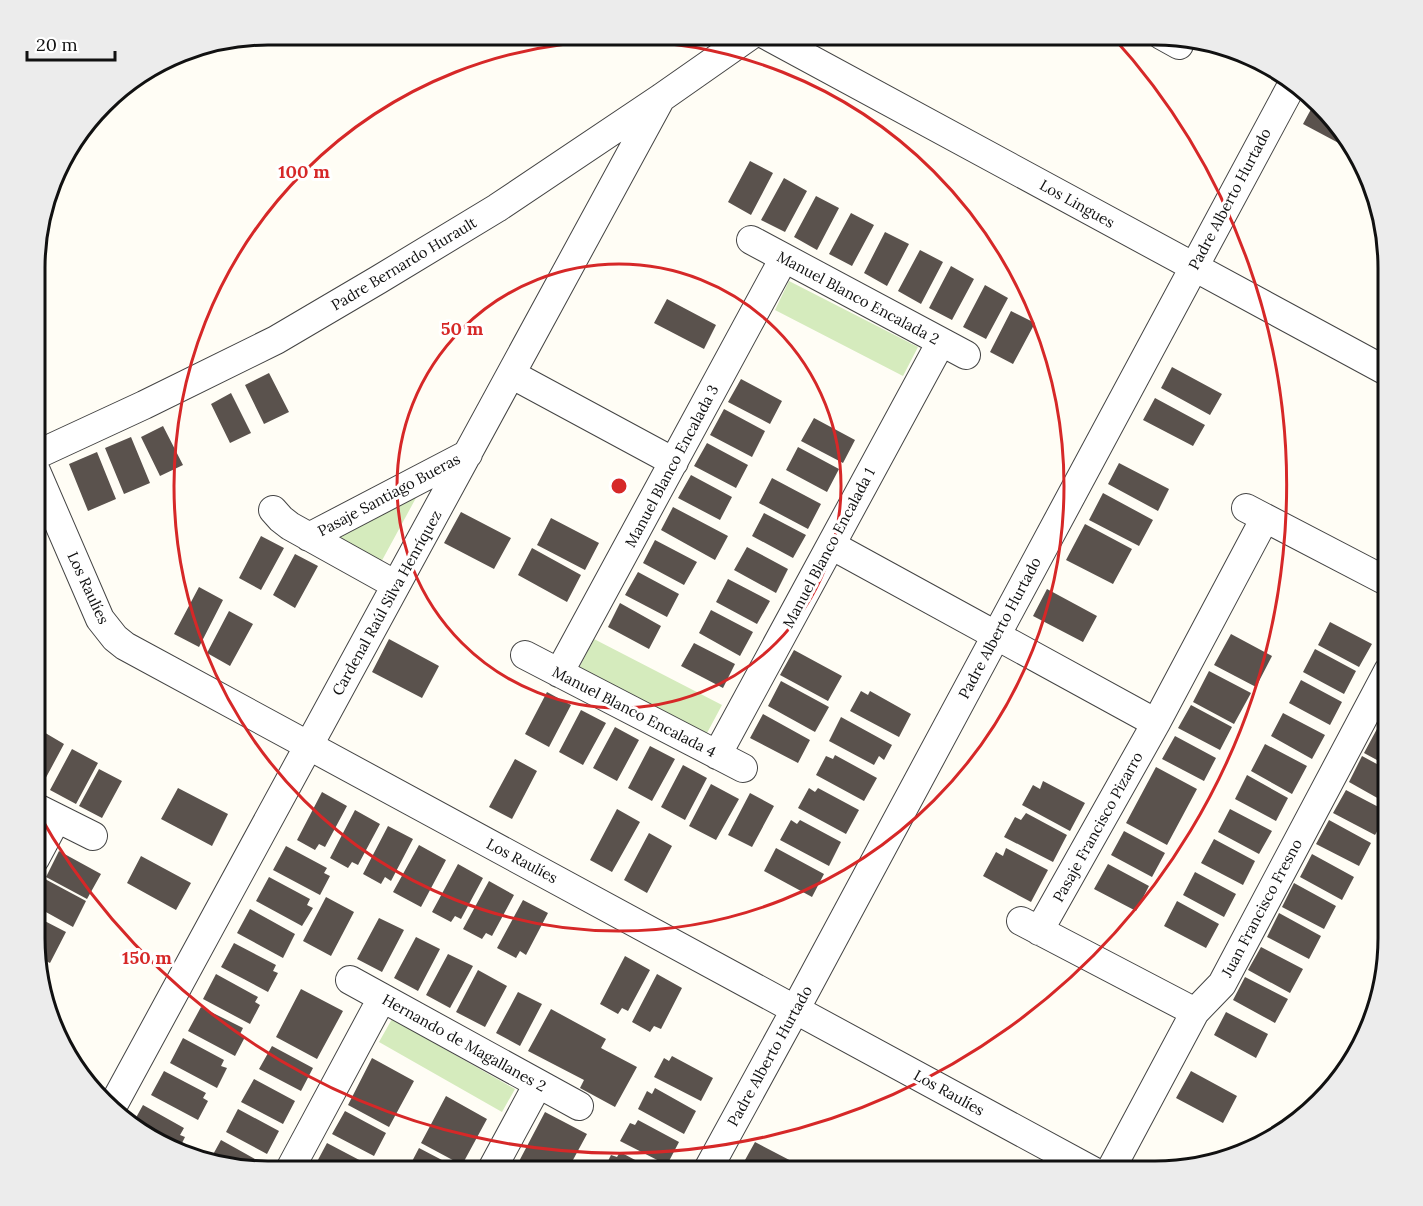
<svg xmlns="http://www.w3.org/2000/svg" width="1423" height="1206" font-family="Lora,serif">
<style>
.green{fill:#d5ebbd}
.building{fill:#5a524d}
.lines{fill:none;stroke-linecap:round;stroke-linejoin:round}
.street-casing{stroke:#444;stroke-width:30}
.street{stroke:#fff;stroke-width:28}
.ring{fill:none;stroke:#d62828;stroke-width:3}
.labels{text-anchor:middle;stroke-width:6;stroke-linejoin:round;paint-order:stroke}
.street-label{font-size:15px;fill:#111;stroke:#fff}
.rim{fill:none;stroke:#111;stroke-width:3}
.centre{fill:#d62828;stroke:#fff;stroke-width:3}
.ring-label{font-size:18px;text-anchor:middle;font-weight:bold;fill:#d62828;stroke:#fff;stroke-width:6;stroke-linejoin:round;paint-order:stroke}
</style>
<rect width="100%" height="100%" fill="#fffdf5"/>
<path class="green" d="M789 281 918 347 903 376 775 310Z
M423 485 379 566 339 543 340 531Z
M594 639 722 705 707 733 579 668Z
M392 1019 515 1089 502 1112 379 1042Z"/>
<path class="building" d="M1316 100 1320 103 1350 144 1348 148 1303 124Z
M750 161 773 173 751 215 728 202Z
M784 178 807 191 785 232 761 220Z
M816 196 839 208 817 250 794 237Z
M851 213 874 225 852 266 829 254Z
M885 232 909 244 887 286 864 273Z
M920 250 943 262 921 304 898 291Z
M951 266 974 279 952 320 929 308Z
M985 285 1008 298 986 339 963 327Z
M667 299 716 325 704 349 654 323Z
M1011 311 1035 323 1013 364 990 352Z
M1172 367 1222 394 1210 415 1161 388Z
M269 373 289 412 264 424 245 385Z
M741 379 782 401 770 424 728 402Z
M231 393 251 433 230 443 211 404Z
M1155 398 1205 425 1193 446 1143 420Z
M724 409 765 431 752 457 710 435Z
M814 418 855 440 843 463 801 441Z
M163 426 183 465 160 476 141 437Z
M131 437 150 483 124 494 105 448Z
M707 443 748 465 736 488 694 466Z
M798 447 839 469 827 492 786 470Z
M97 452 116 499 88 511 69 464Z
M1119 463 1169 489 1158 511 1108 484Z
M691 475 732 497 720 520 678 498Z
M772 478 821 504 808 529 759 503Z
M1103 493 1153 520 1139 546 1089 520Z
M673 507 728 536 715 560 661 530Z
M461 512 511 538 494 569 444 543Z
M764 513 806 535 793 558 752 536Z
M551 518 599 543 585 570 537 545Z
M1085 524 1132 549 1113 584 1066 560Z
M261 536 284 548 261 590 239 578Z
M655 540 697 562 684 585 643 563Z
M747 547 788 569 776 593 734 570Z
M532 548 581 575 567 602 518 575Z
M295 554 318 566 295 608 273 595Z
M638 572 679 594 667 617 625 595Z
M728 579 770 601 757 624 716 602Z
M199 587 223 600 199 647 174 634Z
M1047 589 1097 616 1083 642 1033 616Z
M620 603 661 626 649 649 608 627Z
M711 610 753 632 740 656 699 633Z
M229 611 253 624 230 666 207 653Z
M1330 622 1372 644 1359 667 1318 645Z
M1231 634 1272 656 1256 687 1214 665Z
M389 639 439 666 422 698 372 672Z
M694 643 735 664 723 688 681 666Z
M1315 649 1356 671 1344 694 1303 672Z
M794 650 842 676 828 701 780 675Z
M1209 671 1251 693 1234 724 1193 702Z
M1301 680 1342 702 1330 725 1289 703Z
M781 681 829 707 815 732 768 706Z
M861 691 868 695 870 691 911 714 899 737 850 711Z
M547 692 571 705 549 747 525 734Z
M1191 705 1232 727 1220 750 1178 728Z
M581 710 606 723 583 765 559 752Z
M1283 713 1325 735 1312 759 1271 736Z
M763 714 810 740 798 763 750 738Z
M841 717 892 745 884 760 879 756 874 765 829 741Z
M615 727 639 740 617 781 593 768Z
M1378 727 1388 732V766L1364 753Z
M42 731 64 744 42 785 35 782V743Z
M1175 736 1216 758 1204 781 1162 759Z
M1265 744 1307 766 1292 794 1251 771Z
M650 746 675 759 652 801 628 788Z
M72 749 98 763 76 804 50 790Z
M835 755 877 778 864 801 816 775 826 756 833 759Z
M1362 756 1388 770V804L1349 782Z
M515 759 537 771 512 819 489 807Z
M683 765 707 778 685 820 661 807Z
M1156 767 1197 789 1167 845 1126 823Z
M99 769 122 781 102 818 79 806Z
M1247 775 1288 798 1276 821 1235 799Z
M1043 781 1085 803 1070 831 1022 805 1033 785 1040 789Z
M711 784 739 799 716 840 689 826Z
M178 788 228 814 212 846 161 819Z
M809 788 815 792 818 788 859 810 846 834 798 808Z
M1346 790 1388 812 1375 835 1333 813Z
M322 792 347 806 325 847 319 844 315 850 297 840Z
M750 793 774 806 752 847 728 835Z
M617 809 640 822 612 872 590 860Z
M1230 809 1272 831 1259 854 1218 832Z
M355 810 380 824 358 865 352 862 348 868 330 858Z
M1026 813 1067 835 1053 862 1004 837 1015 817 1021 820Z
M791 820 797 824 800 820 841 842 829 866 780 840Z
M1329 820 1371 843 1359 866 1316 844Z
M388 826 413 839 391 881 385 877 381 884 363 874Z
M1124 831 1165 853 1152 877 1111 855Z
M649 833 672 846 647 893 624 880Z
M1214 839 1255 861 1243 885 1201 863Z
M419 845 446 860 421 907 393 892Z
M286 846 327 868 324 873 330 876 320 895 273 870Z
M776 848 824 874 812 897 764 871Z
M1006 848 1048 870 1031 902 983 876 996 852 1003 856Z
M59 851 101 874 87 899 46 877Z
M1312 854 1354 877 1342 900 1300 877Z
M141 856 191 883 176 910 127 883Z
M458 864 483 878 461 919 455 916 451 922 432 912Z
M1108 864 1149 886 1136 911 1094 889Z
M1195 872 1236 894 1224 917 1183 895Z
M269 877 310 899 307 905 313 908 302 926 256 901Z
M45 879 86 901 73 927 35 906V897Z
M489 881 514 895 492 936 486 933 482 939 463 929Z
M1294 883 1336 906 1324 929 1282 907Z
M326 897 354 912 331 956 303 941Z
M523 900 548 913 526 955 520 951 516 958 497 948Z
M1177 901 1219 924 1206 948 1164 926Z
M250 909 295 934 283 958 237 933Z
M1279 913 1321 936 1309 959 1267 937Z
M35 916 66 932 50 963 36 956Z
M379 918 404 930 382 972 357 959Z
M416 937 440 949 418 991 394 978Z
M234 943 276 965 273 971 278 973 268 992 221 967Z
M1261 947 1303 969 1290 993 1248 970Z
M448 954 473 966 450 1008 426 995Z
M625 956 650 970 628 1011 622 1008 618 1014 600 1004Z
M37 960 48 966 41 979 37 963Z
M478 970 507 986 485 1027 456 1012Z
M216 974 258 997 255 1002 260 1005 250 1024 203 999Z
M657 974 682 988 661 1029 654 1026 650 1032 632 1022Z
M1245 977 1288 999 1275 1023 1233 1000Z
M301 989 343 1011 317 1059 276 1037Z
M518 992 542 1004 520 1046 496 1033Z
M201 1007 243 1028 240 1034 245 1037 235 1056 188 1031Z
M551 1009 606 1039 601 1048 637 1067 615 1107 580 1088 584 1080 528 1051Z
M1226 1012 1268 1034 1256 1058 1214 1035Z
M183 1038 224 1060 221 1066 227 1068 217 1088 170 1063Z
M272 1046 313 1068 301 1091 259 1069Z
M672 1056 713 1078 701 1101 654 1077 664 1058 669 1061Z
M372 1058 414 1081 389 1127 348 1105Z
M76 1062 89 1069 85 1076 80 1069Z
M164 1071 206 1093 203 1098 208 1101 198 1120 151 1095Z
M1191 1071 1237 1096 1223 1123 1176 1098Z
M254 1079 295 1101 283 1124 241 1102Z
M655 1088 696 1111 684 1134 638 1109 647 1091 652 1094Z
M446 1096 487 1119 462 1165 421 1143Z
M143 1105 184 1128 180 1135 185 1137 177 1153 133 1123Z
M238 1109 279 1131 267 1154 226 1132Z
M345 1111 386 1133 374 1156 332 1134Z
M545 1112 587 1134 567 1171H525L516 1167Z
M638 1120 679 1142 667 1165 620 1141 630 1123 635 1125Z
M221 1140 255 1159 251 1166 255 1169 210 1160Z
M755 1142 799 1165 796 1171H744L740 1169Z
M327 1143 365 1163 361 1171H312Z
M419 1148 461 1170 460 1171H407Z
M620 1152 656 1171H603L611 1155 617 1157Z"/>
<g class="lines">
<g class="street-casing">
<path id="street" d="M766 35 1388 372
M1161 35 1179 45
M751 240 966 355
M511 374 674 462
M36 455 144 405 276 340 378 280 497 208 661 98 751 35
M36 471 100 619 115 638 125 646 1093 1171
M1246 508 1388 582
M273 510 281 519 290 526 396 585
M309 537 468 454
M831 545 1156 723
M525 655 743 768
M559 673 784 258
M717 755 941 342
M35 807 93 836
M35 859 57 818
M1021 921 1195 1012
M1039 931 1156 723 1265 518
M350 980 579 1106
M111 1109 661 98
M289 1171 382 998
M491 1171 538 1084
M707 1171 795 1010 1293 83
M1110 1171 1195 1012 1222 984 1388 671"/>
</g>
<use href="#street" class="street"/>
</g>
<g class="ring">
<circle cx="619" cy="486" r="222"/>
<circle cx="619" cy="486" r="445"/>
<path d="M1111 35A667 667 0 1 1 36 809"/>
</g>
<g class="labels">
<g class="street-label">
<text transform="translate(1230 199) rotate(-62)" y="5">Padre Alberto Hurtado</text>
<text transform="translate(1077 204) rotate(29)" y="5">Los Lingues</text>
<text transform="translate(404 264) rotate(-31)" y="5">Padre Bernardo Hurault</text>
<text transform="translate(858 298) rotate(28)" y="5">Manuel Blanco Encalada 2</text>
<text transform="translate(672 466) rotate(-62)" y="5">Manuel Blanco Encalada 3</text>
<text transform="translate(389 495) rotate(-28)" y="5">Pasaje Santiago Bueras</text>
<text transform="translate(829 548) rotate(-62)" y="5">Manuel Blanco Encalada 1</text>
<text transform="translate(88 588) rotate(65)" y="5">Los Raulíes</text>
<text transform="translate(387 603) rotate(-61)" y="5">Cardenal Raúl Silva Henríquez</text>
<text transform="translate(1000 628) rotate(-62)" y="5">Padre Alberto Hurtado</text>
<text transform="translate(634 712) rotate(27)" y="5">Manuel Blanco Encalada 4</text>
<text transform="translate(1098 827) rotate(-61)" y="5">Pasaje Francisco Pizarro</text>
<text transform="translate(522 861) rotate(28)" y="5">Los Raulíes</text>
<text transform="translate(1262 908) rotate(-62)" y="5">Juan Francisco Fresno</text>
<text transform="translate(464 1043) rotate(29)" y="5">Hernando de Magallanes 2</text>
<text transform="translate(770 1056) rotate(-61)" y="5">Padre Alberto Hurtado</text>
<text transform="translate(949 1093) rotate(29)" y="5">Los Raulíes</text>
</g>
</g>
<path d="M0 0H1423V1206H0ZM268 45H1155A223 223 0 0 1 1378 268V938A223 223 0 0 1 1155 1161H268A223 223 0 0 1 45 938V268A223 223 0 0 1 268 45Z" fill="#ececec" fill-rule="evenodd"/>
<path class="rim" d="M268 45H1155A223 223 0 0 1 1378 268V938A223 223 0 0 1 1155 1161H268A223 223 0 0 1 45 938V268A223 223 0 0 1 268 45Z"/>
<circle cx="619" cy="486" r="9" class="centre"/>
<g class="ring-label">
<text x="304" y="178">100 m</text>
<text x="462" y="335">50 m</text>
<text x="147" y="964">150 m</text>
</g>
<path d="M27 51v9h88v-9" fill="none" stroke="#111111" stroke-width="3"/>
<text x="36" y="51" font-size="18" fill="#111111" stroke="#ffffff" stroke-width="4.5" paint-order="stroke">20 m</text>
</svg>
